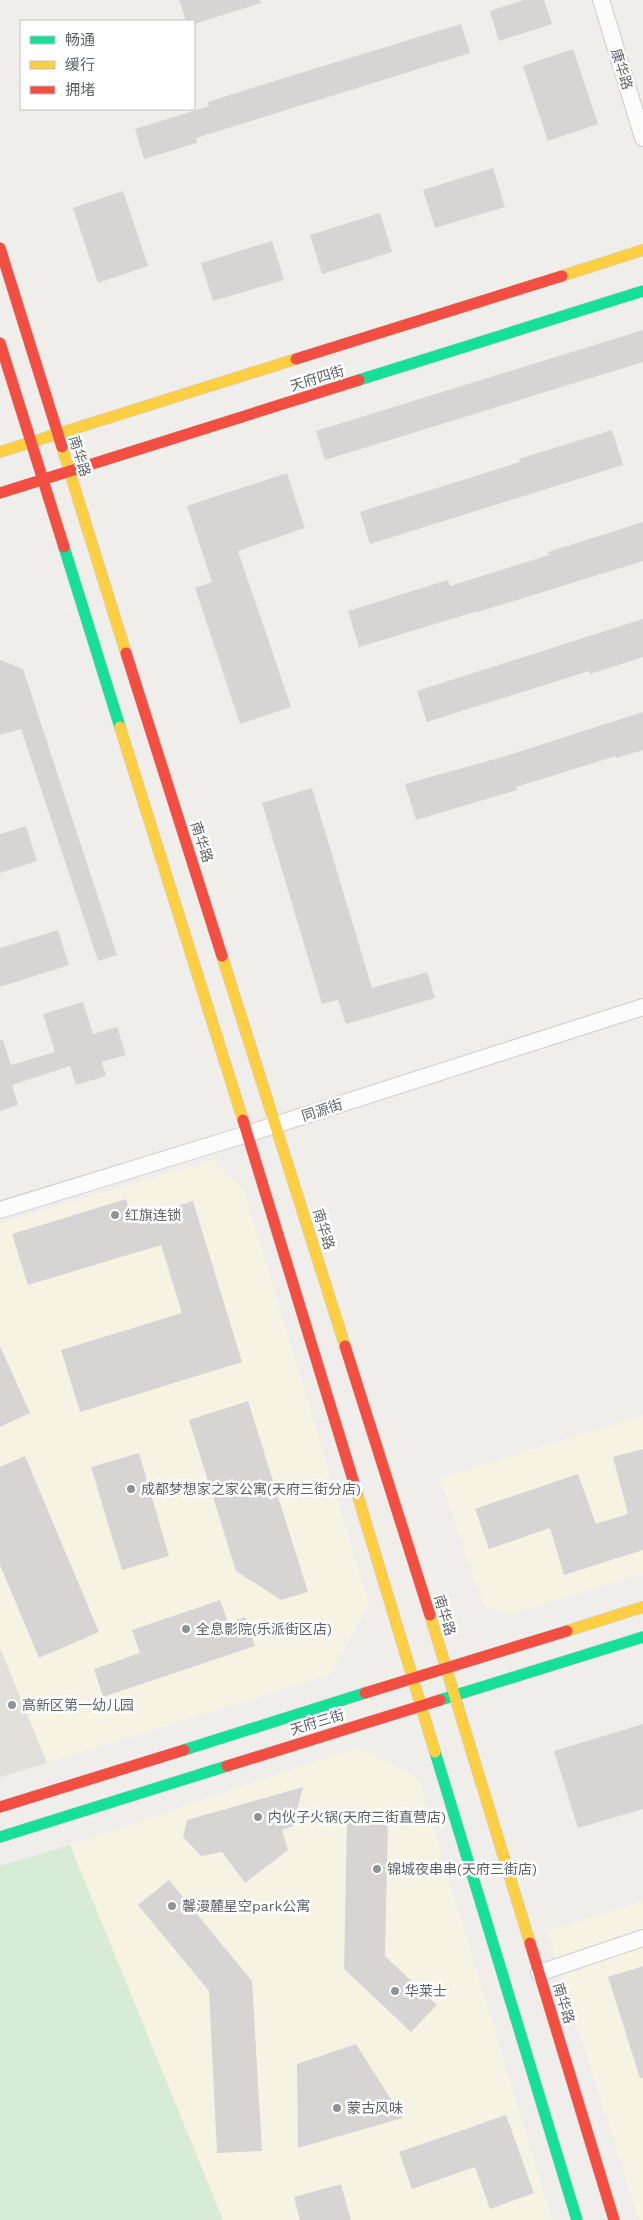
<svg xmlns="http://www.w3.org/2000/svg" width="643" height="2220" font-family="'Work Sans','Noto Sans SC',sans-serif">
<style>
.commercial{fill:#f7f3e4}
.education{fill:#e2e0da}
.green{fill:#d8ebd6}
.building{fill:#d6d5d3}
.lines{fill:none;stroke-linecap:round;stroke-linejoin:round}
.street-casing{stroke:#cbcccc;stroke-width:18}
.fast-casing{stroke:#cacacb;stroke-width:12}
.slow-casing{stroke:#cacacb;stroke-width:12}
.jam-casing{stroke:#cacacb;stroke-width:12}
.street{stroke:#fdfcfc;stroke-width:16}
.fast{stroke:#16e098;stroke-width:11}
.slow{stroke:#ffcf43;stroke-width:11}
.jam{stroke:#f24e42;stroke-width:11}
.poi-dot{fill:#919496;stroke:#fff;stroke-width:2}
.labels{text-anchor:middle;stroke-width:5;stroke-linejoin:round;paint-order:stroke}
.street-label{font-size:14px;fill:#5f6368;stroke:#fff}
.poi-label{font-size:14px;fill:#5f6368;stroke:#fff;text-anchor:start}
</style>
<rect width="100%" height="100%" fill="#efeeea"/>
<path class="commercial" d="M213 1160 244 1190 369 1604 330 1675 47 1763 0 1648V1223Z
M643 1415V1574L511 1614 484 1607 440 1478Z
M358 1747 419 1779 552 2220H223L70 1845Z
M643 1901V2220H639L547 1931Z"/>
<path class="education" d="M0 1648 47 1763 0 1777Z"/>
<path class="green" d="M70 1845 223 2220H0V1866Z"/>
<path class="building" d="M179 0H260L261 3 194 24V21H186Z
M524 0H544L552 24 499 41 490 11Z
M461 24 470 53 196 138 197 143 144 159 135 129 209 106 208 102 271 82Z
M573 49 598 124 548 141 523 66Z
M493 168 505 207 435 228 423 190Z
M123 191 148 266 98 283 73 208Z
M380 213 392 252 322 274 310 235Z
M272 241 284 280 213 301 201 263Z
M643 330V362L325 460 316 431Z
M612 430 623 465 370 544 360 512 520 462 519 459Z
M287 473 305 528 238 551 291 707 240 724 195 588 212 582 187 506Z
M643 522V561L478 612V611L359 647 348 611 448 580 450 586 549 555 548 552Z
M643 619V657L590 674 589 671 427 722 417 691Z
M0 660 23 669 117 955 98 961 21 729 0 735Z
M643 712V750L616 758V756L516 787 517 790 416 820 405 784 506 756Z
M312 788 372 988 427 972 435 998 346 1024 338 1000 322 1004 262 803Z
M26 826 37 861 0 873V834Z
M58 930 69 965 0 987V948Z
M83 1002 93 1034 117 1027 126 1055 102 1062 106 1076 76 1085 70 1066 12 1085 18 1105 0 1111V1040H3L11 1065 55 1052 43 1014Z
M126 1199 132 1220 193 1201 242 1362 80 1412 61 1350 182 1313 161 1245 28 1285 12 1234Z
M0 1346 30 1413 0 1427Z
M248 1401 308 1592 281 1600 236 1571 189 1420Z
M643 1449V1550L564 1575 550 1528 489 1549 475 1509 578 1474 596 1524 628 1514 613 1457Z
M139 1453 169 1556 122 1570 91 1467Z
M25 1456 99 1632 39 1658 0 1565V1467Z
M220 1600 228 1623 245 1617 255 1646 103 1697 94 1669 140 1653 132 1630Z
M643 1724V1809L578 1828 554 1751Z
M303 1787 293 1826 282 1830 288 1850 245 1883 222 1852 201 1856 183 1837 187 1820Z
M347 1821 388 1822 385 1956 437 2005 411 2032 344 1969Z
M169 1880 252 1981 262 2151 217 2153 209 1991 138 1905Z
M643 1966V2078H640L608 1977Z
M356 2044 403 2118 298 2148 297 2064Z
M506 2115 534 2193 490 2209 475 2167 412 2189 399 2152Z
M341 2184 351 2220H300L294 2197Z"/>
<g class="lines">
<g class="street-casing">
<path id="street" d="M601 0 643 138
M0 1210 247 1134 643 1007
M539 1973 643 1938"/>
</g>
<g class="fast-casing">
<path id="fast" d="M359 380 643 291
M64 547 120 727
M440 1700 643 1637
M184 1750 365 1693
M435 1752 577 2220
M0 1837 227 1766"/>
</g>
<g class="slow-casing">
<path id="slow" d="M562 276 643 250
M62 447 126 653
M0 452 296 359
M120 727 243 1120
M222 956 345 1346
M357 1493 435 1752
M430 1615 530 1943
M567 1631 643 1607"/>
</g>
<g class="jam-casing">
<path id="jam" d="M0 248 62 447
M0 343 64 547
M296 359 562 276
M0 493 359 380
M126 653 222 956
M243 1120 357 1493
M345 1346 430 1615
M365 1693 567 1631
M227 1766 440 1700
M0 1807 184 1750
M530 1943 614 2220"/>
</g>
<use href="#street" class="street"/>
<use href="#fast" class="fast"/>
<use href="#slow" class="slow"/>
<use href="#jam" class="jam"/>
</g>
<g class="poi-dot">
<circle cx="115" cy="1215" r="5"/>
<circle cx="131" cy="1489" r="5"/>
<circle cx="186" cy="1629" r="5"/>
<circle cx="12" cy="1705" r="5"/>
<circle cx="258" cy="1817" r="5"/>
<circle cx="377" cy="1869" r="5"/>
<circle cx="172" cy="1906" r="5"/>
<circle cx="395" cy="1991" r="5"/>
<circle cx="337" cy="2108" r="5"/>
</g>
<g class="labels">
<g class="street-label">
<text transform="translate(622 69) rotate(73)" y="5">康华路</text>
<text transform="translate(317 378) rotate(-17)" y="5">天府四街</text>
<text transform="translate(80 456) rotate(73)" y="5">南华路</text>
<text transform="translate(202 842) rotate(72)" y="5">南华路</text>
<text transform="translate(322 1110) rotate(-18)" y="5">同源街</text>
<text transform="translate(324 1229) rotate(73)" y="5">南华路</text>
<text transform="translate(445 1615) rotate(73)" y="5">南华路</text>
<text transform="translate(317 1722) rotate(-17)" y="5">天府三街</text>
<text transform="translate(564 2003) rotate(73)" y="5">南华路</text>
</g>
<g class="poi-label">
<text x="125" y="1220">红旗连锁</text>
<text x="141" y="1494">成都梦想家之家公寓(天府三街分店)</text>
<text x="196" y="1634">全息影院(乐派街区店)</text>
<text x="22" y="1710">高新区第一幼儿园</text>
<text x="268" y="1822">内伙子火锅(天府三街直营店)</text>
<text x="387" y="1874">锦城夜串串(天府三街店)</text>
<text x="182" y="1911">馨漫麓星空park公寓</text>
<text x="405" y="1996">华莱士</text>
<text x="347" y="2113">蒙古风味</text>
</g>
</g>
<rect x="20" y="20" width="175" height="90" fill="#ffffff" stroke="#bfc1c3"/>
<rect x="30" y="36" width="25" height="8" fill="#16e098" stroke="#bfc1c3"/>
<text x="65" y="45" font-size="15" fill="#5f6368">畅通</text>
<rect x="30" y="61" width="25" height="8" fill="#ffcf43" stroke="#bfc1c3"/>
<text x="65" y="70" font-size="15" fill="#5f6368">缓行</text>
<rect x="30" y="86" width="25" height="8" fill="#f24e42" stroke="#bfc1c3"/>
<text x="65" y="95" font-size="15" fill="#5f6368">拥堵</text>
</svg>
